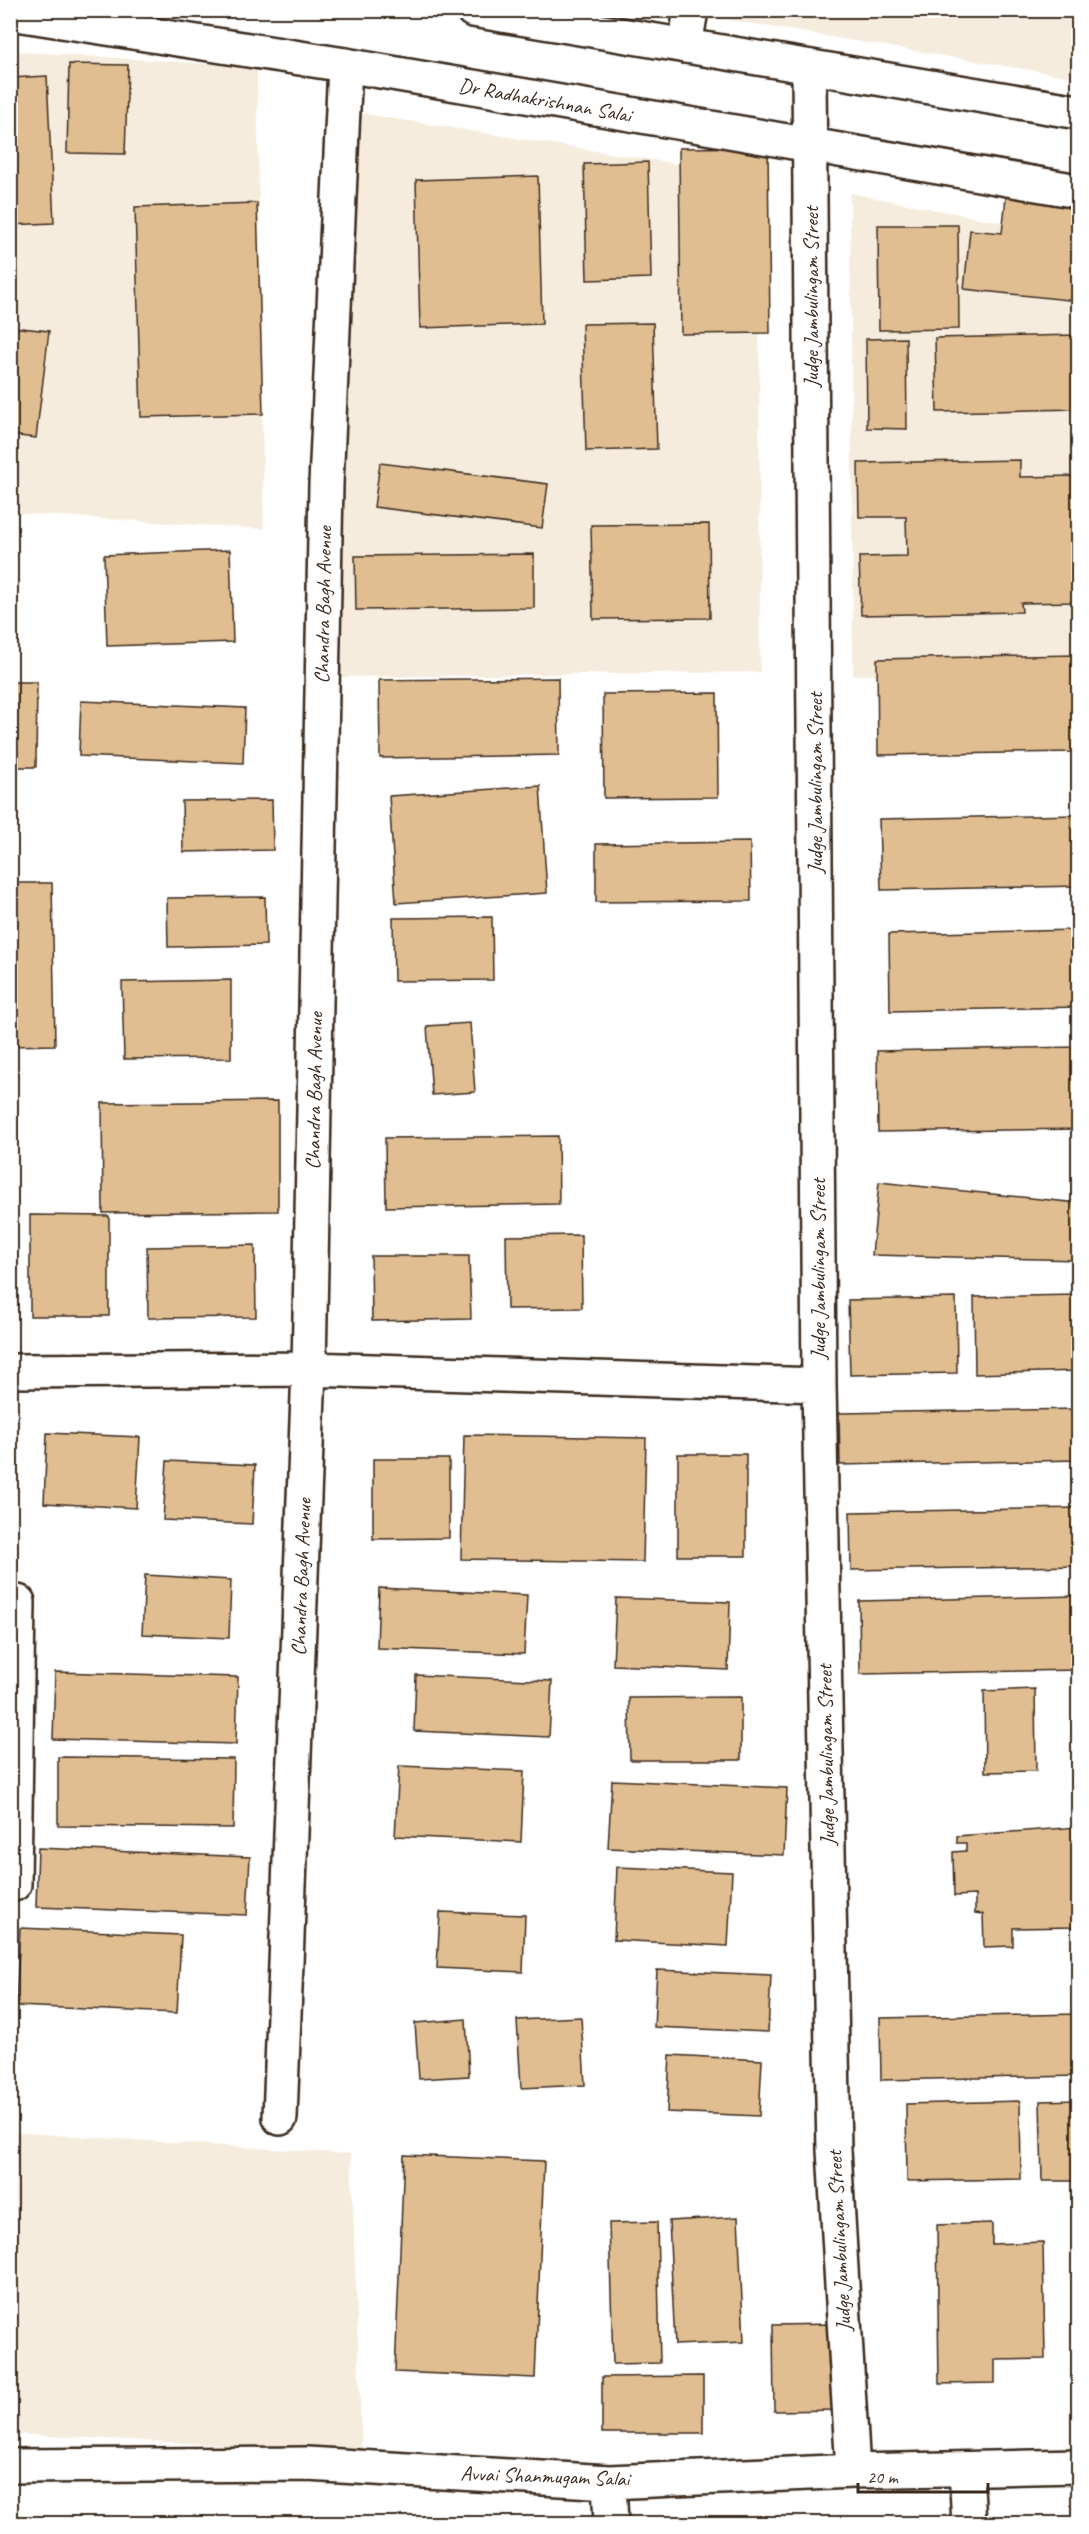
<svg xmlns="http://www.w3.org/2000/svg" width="1089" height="2534" font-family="Caveat,sans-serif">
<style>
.built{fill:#f6ecde}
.building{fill:#e0be92;stroke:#3b2a1e;stroke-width:1.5}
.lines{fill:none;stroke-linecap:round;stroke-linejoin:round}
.minor-casing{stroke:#3b2a1e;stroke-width:38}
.major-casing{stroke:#3b2a1e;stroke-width:38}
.minor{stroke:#fff;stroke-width:33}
.major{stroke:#fff;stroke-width:33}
.labels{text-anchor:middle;stroke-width:5;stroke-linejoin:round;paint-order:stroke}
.street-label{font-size:21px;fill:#3b2a1e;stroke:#fff}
</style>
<rect width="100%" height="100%" fill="#fff"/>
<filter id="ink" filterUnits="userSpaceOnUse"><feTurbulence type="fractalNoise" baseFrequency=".0167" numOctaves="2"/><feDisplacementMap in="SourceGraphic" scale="12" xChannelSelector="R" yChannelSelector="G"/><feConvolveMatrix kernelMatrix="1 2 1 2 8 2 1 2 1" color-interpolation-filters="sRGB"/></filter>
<g filter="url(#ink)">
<path class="built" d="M674 11H1078V78Z
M10 51 257 67 264 529 11 513Z
M347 111 759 177 760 672 341 677Z
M850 193 1078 237V676L853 675Z
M10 2132 351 2154 362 2452 11 2434Z"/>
<path class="building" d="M69 64 128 65 125 154 67 153Z
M47 76 54 223 10 225V78Z
M768 147 770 333 681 334 679 148Z
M648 162 651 278 587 280 584 164Z
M538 176 542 324 420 328 416 180Z
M1007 189 1078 196V301L964 289 970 230 1002 233Z
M257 203 263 414 141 417 135 207Z
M878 225H958L959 329 879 330Z
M10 313H13L12 327 49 331 36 438 10 435Z
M653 323 657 449 586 451 582 324Z
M1078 335V409L937 412 935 338Z
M906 338 907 429 867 428 866 339Z
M1020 460V477L1074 476 1076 602 1021 603 1022 612 861 615 859 557 907 556 906 517H859L858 463Z
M380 463 548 484 542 528 374 507Z
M709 524 710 618 593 619 591 525Z
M230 550 233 642 107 646 104 555Z
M534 554V608L356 610 355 556Z
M1078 655V752L878 755 877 659Z
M558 678 559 755 380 758 379 680Z
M10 682H37L36 767H10Z
M717 693 718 797 604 798 603 694Z
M81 701 245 708 243 763 79 756Z
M540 786 547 893 396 903 389 796Z
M272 800 273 850 183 852 182 801Z
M1078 815V886L881 890 879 819Z
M750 842 751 901 596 902V844Z
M10 883H52L55 1045 10 1046Z
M265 897 266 945 168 947 167 898Z
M492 917 493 980 394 981 393 918Z
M1078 930V1007L890 1011 889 934Z
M231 980V1058L124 1059 122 982Z
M470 1023 475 1092 432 1095 427 1026Z
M1078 1047V1129L878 1132 877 1051Z
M278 1101V1211L103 1213 102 1103Z
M558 1136 559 1204 386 1207 385 1138Z
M879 1182 1078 1203V1260L872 1255Z
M30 1215 109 1216V1316H30Z
M581 1235 582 1308 507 1309 506 1236Z
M255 1245 256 1317 148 1318 147 1247Z
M371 1256H469L471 1319 372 1321Z
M1078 1295V1371L975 1374 974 1297Z
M956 1298 957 1373 850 1375 848 1300Z
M1078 1409V1460L840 1465 839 1413Z
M47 1433 140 1437 136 1508 44 1503Z
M464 1435 646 1438 643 1562 461 1559Z
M678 1454H746V1556H678Z
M373 1459H449V1538L373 1539Z
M167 1461 255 1465 252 1524 163 1520Z
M1078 1508V1566L851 1570 850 1512Z
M145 1575 231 1580 229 1638 142 1634Z
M379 1588 527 1595 524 1654 377 1648Z
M1078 1596V1670L860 1674 859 1601Z
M616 1598 730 1602 728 1670 613 1665Z
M55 1672 238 1677 236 1744 53 1739Z
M416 1675 552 1681 549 1737 414 1731Z
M1035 1689 1036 1771 985 1772 984 1691Z
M741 1697V1760H630L629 1698Z
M58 1757 234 1759 233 1828 58 1826Z
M399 1766 524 1771 521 1842 395 1836Z
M612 1780 787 1788 784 1855 608 1848Z
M1078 1827V1927L1013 1928V1946L984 1947 983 1914 975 1913V1895L954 1896 953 1852 966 1851V1843H957V1836Z
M38 1848 250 1857 247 1915 36 1907Z
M617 1867 732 1872 728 1946 614 1940Z
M440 1912 525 1915 523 1972 437 1968Z
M20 1928 181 1935 177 2013 16 2006Z
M657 1970 771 1975 768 2032 654 2027Z
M1078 2014V2076L881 2080 880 2018Z
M581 2017 585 2085 521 2088 517 2020Z
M466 2019 469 2076 419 2079 415 2023Z
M670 2055 762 2060 759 2116 667 2112Z
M1078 2100V2181H1042L1040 2101Z
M1020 2101 1021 2179 907 2181 906 2104Z
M404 2155 544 2161 535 2378 395 2372Z
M738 2217 744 2342 675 2345 669 2221Z
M657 2222 660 2363 613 2364 609 2223Z
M992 2223V2244L1043 2242 1045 2359 995 2360V2383L939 2384 937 2225Z
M837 2324 838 2410 774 2411 773 2325Z
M703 2376V2433H602V2377Z
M1040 2519V2524H992V2521Z"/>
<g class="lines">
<g class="minor-casing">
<path id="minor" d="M685 46 691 10
M809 67 819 1385 825 1700 834 2150 853 2471
M10 1371 309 1369 819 1385
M10 1601 18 1602 14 1884H10
M280 2118 309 1369 326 484 345 65
M10 2466 307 2464 609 2482 853 2471 1078 2466
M966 2469 969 2524
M609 2482 611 2524"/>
</g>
<g class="major-casing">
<path id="major" d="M473 10 1078 112
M10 13 345 65 1078 191"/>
</g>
<use href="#minor" class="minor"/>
<use href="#major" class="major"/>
</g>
</g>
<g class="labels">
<g class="street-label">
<text transform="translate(545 100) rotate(10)" y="7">Dr Radhakrishnan Salai</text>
<text transform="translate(811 297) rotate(-90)" y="7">Judge Jambulingam Street</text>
<text transform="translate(323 605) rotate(-89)" y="7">Chandra Bagh Avenue</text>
<text transform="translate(815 783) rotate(-90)" y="7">Judge Jambulingam Street</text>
<text transform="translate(314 1091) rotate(-89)" y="7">Chandra Bagh Avenue</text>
<text transform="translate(818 1269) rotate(-90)" y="7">Judge Jambulingam Street</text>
<text transform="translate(301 1577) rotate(-88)" y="7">Chandra Bagh Avenue</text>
<text transform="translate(826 1755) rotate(-91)" y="7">Judge Jambulingam Street</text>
<text transform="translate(839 2241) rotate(-93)" y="7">Judge Jambulingam Street</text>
<text transform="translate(545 2476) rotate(2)" y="7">Avvai Shanmugam Salai</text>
</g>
</g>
<rect width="1089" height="2534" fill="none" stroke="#fff" stroke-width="36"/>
<rect x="18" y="18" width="1053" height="2498" fill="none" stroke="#3b2a1e" stroke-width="2" filter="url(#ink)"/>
<path d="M858 2483v9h130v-9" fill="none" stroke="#3b2a1e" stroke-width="3"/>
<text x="867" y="2483" font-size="18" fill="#3b2a1e" stroke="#ffffff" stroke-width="4.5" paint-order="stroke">20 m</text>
</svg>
